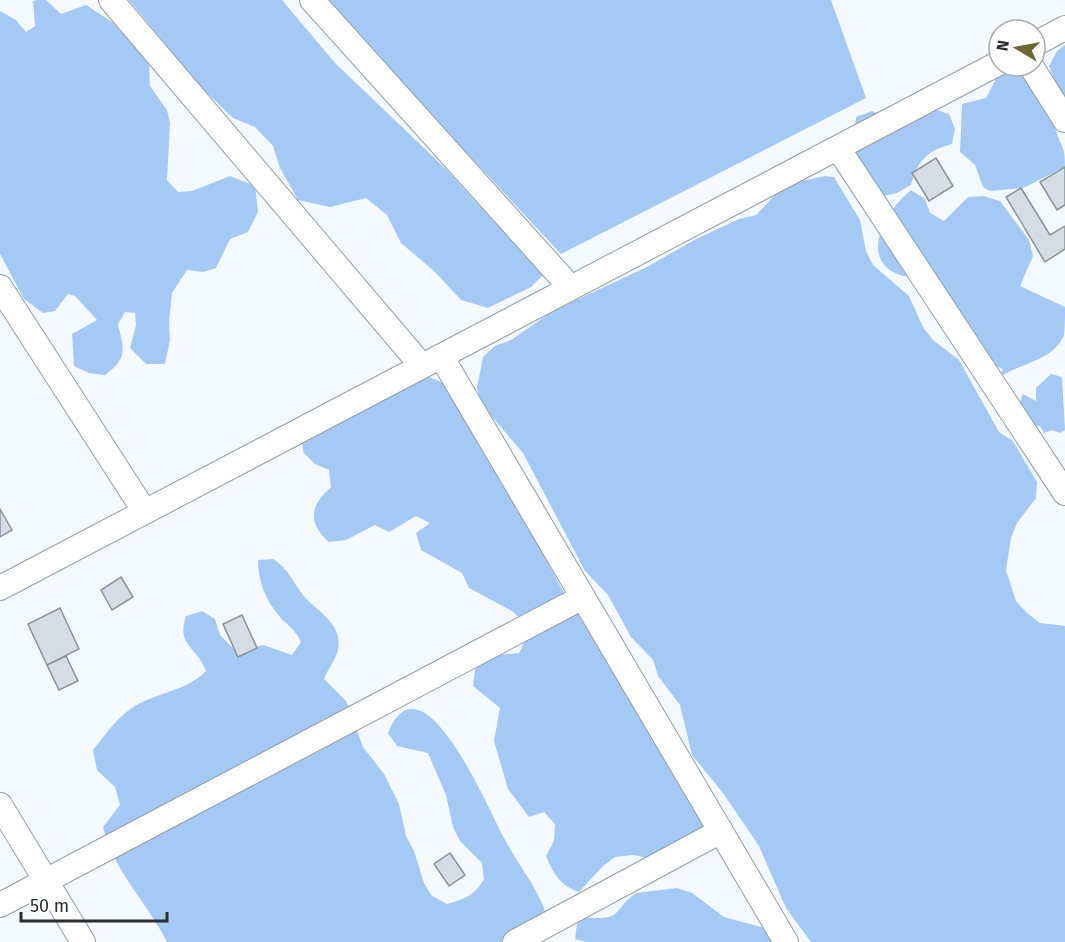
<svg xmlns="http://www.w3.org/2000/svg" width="1065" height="942" font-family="'Fira Sans',sans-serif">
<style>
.green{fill:#a4c9f4}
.building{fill:#d4dce6;stroke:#8a929b;stroke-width:1.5}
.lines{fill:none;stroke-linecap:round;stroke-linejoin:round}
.minor-casing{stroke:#959da6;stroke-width:26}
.minor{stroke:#fff;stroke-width:24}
</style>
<rect width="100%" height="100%" fill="#f4f9ff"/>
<path class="green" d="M37 0H46L61 14 86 5 135 37 149 64 150 86 167 110 170 123 167 180 178 192 192 191 230 176 255 186 258 212 248 232 230 239 216 268 203 272 187 270 172 293 169 323 170 340 165 364H146L130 348 136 325 135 313 125 312 118 324C124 350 128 358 105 375L89 373 74 366 72 334 97 320 75 296 68 294 55 311 43 313 24 299 0 254V11L16 20 26 32 35 26 33 1Z
M129 0H282L335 63 446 169 543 275 531 287 488 308 461 300 434 271 401 243 387 215 366 198 330 207 298 200 280 168 273 146 255 127 233 118 186 73 163 41Z
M324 0H831L866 98 561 254Z
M1065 45V111L1049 66 1057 51Z
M1011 72C1043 74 1048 107 1056 131 1062 149 1065 145 1065 167L1023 188 990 191 983 187 975 165 960 152 962 104 986 98 997 77Z
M934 109 949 114 955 129 952 144C928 150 917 161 911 185L897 193 879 197 881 190C856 153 851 167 856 117L872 111 886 117Z
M825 176 834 177 860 220 866 251 873 265 909 296 923 327 933 340 959 360 999 432 1013 441 1037 482 1036 498 1017 523 1011 538 1006 570 1016 601 1027 613 1040 623 1065 626V942H811L786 908 759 846 723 793 692 755 680 705 658 676 653 660 631 637 608 595 585 571 523 453 481 404 477 388 483 357 495 346 511 340 553 311 649 266 694 240 739 219 756 215 778 192 792 183Z
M911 190 925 199 930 213 944 221 968 197 984 196 1000 201 1029 240 1033 256 1020 286 1065 307C1065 315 1065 327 1064 335 1054 361 1020 363 1000 377L1003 369 988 363C970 340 945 301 925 283 918 276 904 278 895 273 858 255 890 206 911 190Z
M1051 374 1062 377 1065 430 1060 433 1052 430 1044 433 1040 426 1028 428 1014 416 1023 394 1036 401V388Z
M427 376 441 382 450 380 483 453 503 479 565 595 577 608 712 824 650 858 632 855 615 857 602 867 579 892C560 885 554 875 546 856L554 841 555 824 544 812 529 817 508 789 494 741 500 708 473 686 475 670 487 656 519 653 526 639 524 622 512 611 469 588 462 573 421 550 416 533 430 523 416 516 389 532 375 525 346 540 329 542C307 522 310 506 331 487L329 470 315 464 303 452 302 436Z
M273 559C289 569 292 581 303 595 316 611 343 623 338 649 337 658 327 670 324 679L346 701 363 747 384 774 399 804 406 836 414 851 424 883 432 896 447 904C465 899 475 895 484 879L482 863 460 841 453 827 446 795 428 753 397 746 388 733C422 649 489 811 503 836 517 864 541 891 548 921L526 942H167C147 902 113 870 103 827L120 805 115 787 97 770 93 750C105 735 118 716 135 706 159 692 186 691 206 671 197 646 176 646 186 616L202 611 215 619 220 635 232 647 248 649 263 645 292 655 301 642C294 628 290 628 280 617 266 601 258 582 258 560Z
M677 888 692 893 724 917 765 928 772 942H587L575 939 577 924 583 917C625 921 610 912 636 893Z"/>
<path class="building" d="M936 158 953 186 929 201 912 173Z
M1065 167V205L1057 210 1040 182Z
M1021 188 1050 235 1065 226V249L1045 262 1006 197Z
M0 509 12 530 0 537Z
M121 577 133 597 112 610 101 590Z
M60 608 79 649 47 665 28 624Z
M242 615 257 648 238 657 223 624Z
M66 656 78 681 59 690 47 665Z
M450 853 465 875 449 886 434 864Z"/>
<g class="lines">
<g class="minor-casing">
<path id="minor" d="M111 0 422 366
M312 0 571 288
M1035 44 1065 28
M1031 66 1065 120
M838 148 1065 493
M0 287 145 512
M441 356 786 942
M0 588 999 63
M0 805 83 942
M0 905 583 597
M515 942 721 831"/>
</g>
<use href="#minor" class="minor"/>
</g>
<g transform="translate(1017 48) rotate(280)"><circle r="28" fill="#ffffff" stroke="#aaabac" stroke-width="1.5"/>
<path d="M0-4.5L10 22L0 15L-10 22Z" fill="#6e6834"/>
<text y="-9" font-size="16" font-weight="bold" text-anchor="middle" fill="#2a2d30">N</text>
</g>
<path d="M21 912v9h146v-9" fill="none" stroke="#2a2d30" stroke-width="3"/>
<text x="30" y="912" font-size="18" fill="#2a2d30" stroke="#ffffff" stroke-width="4.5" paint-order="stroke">50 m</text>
</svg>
